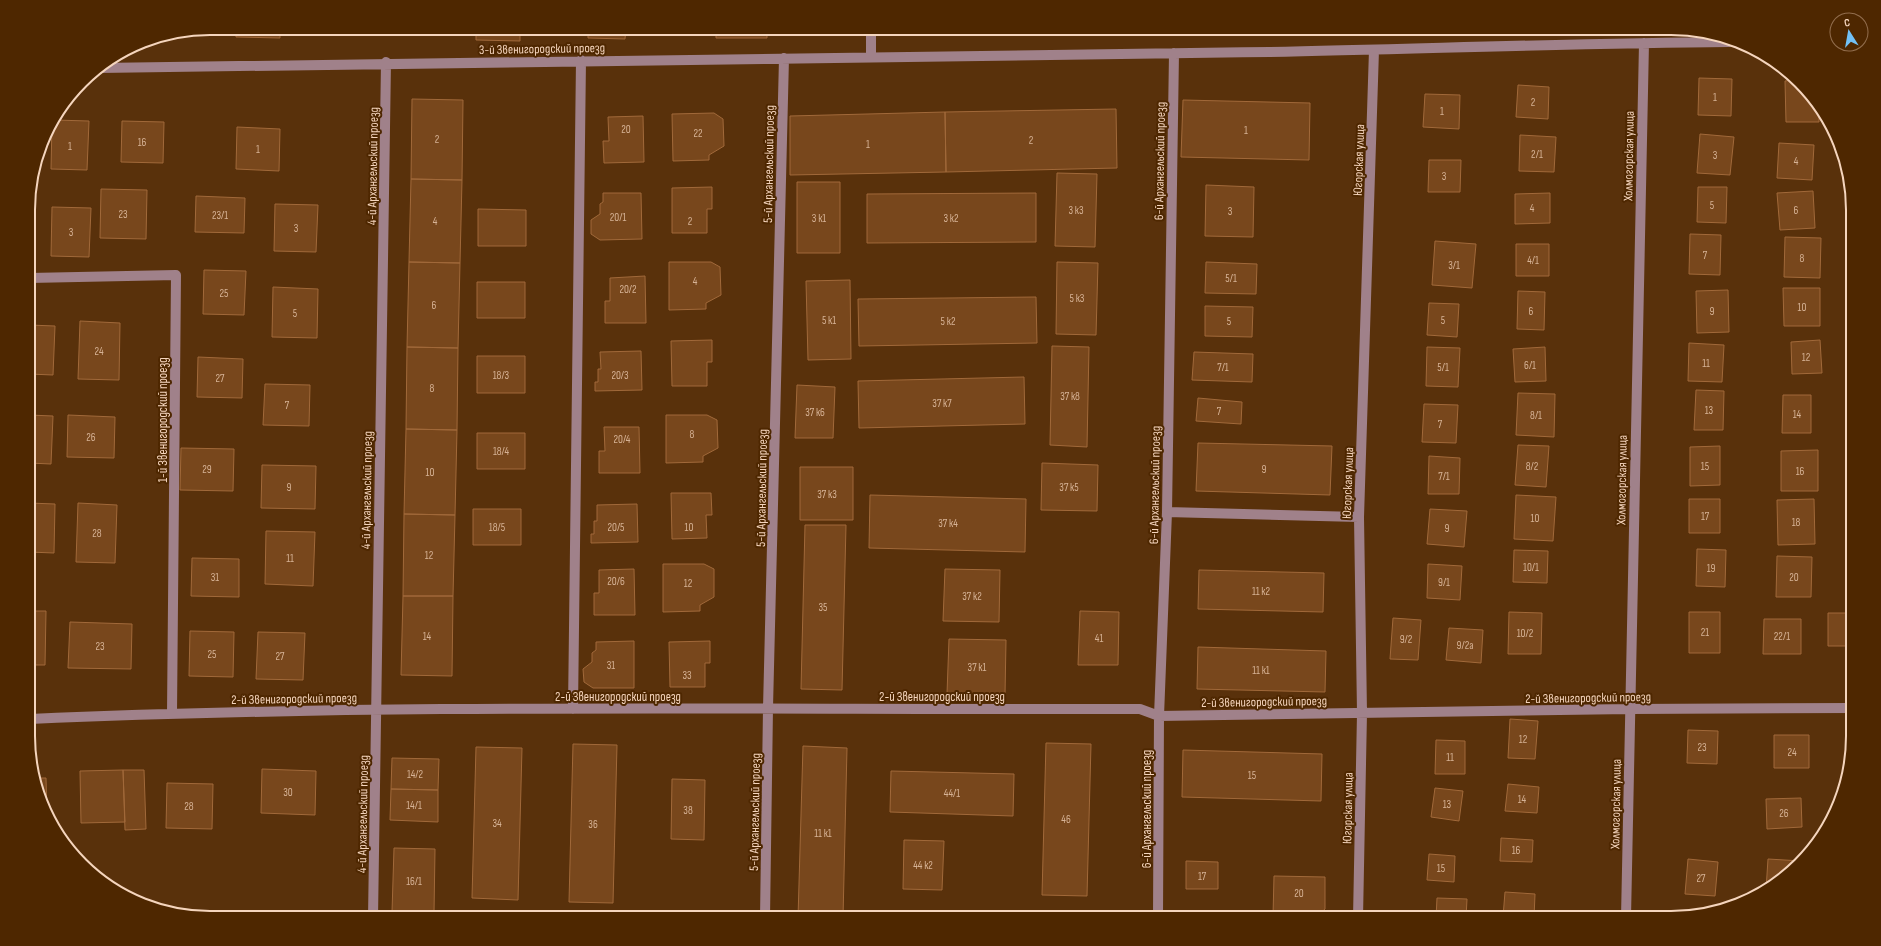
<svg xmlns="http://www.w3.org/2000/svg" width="1881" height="946" font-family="'Sofia Sans Condensed',sans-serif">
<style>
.building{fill:#78471c;stroke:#a1693a}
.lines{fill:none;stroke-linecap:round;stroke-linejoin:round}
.minor{stroke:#a0818a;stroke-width:10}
.labels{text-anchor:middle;stroke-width:4;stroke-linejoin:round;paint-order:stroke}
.number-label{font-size:11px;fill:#d6b295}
.street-label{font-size:13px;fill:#f5d5bd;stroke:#4e2700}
.rim{fill:none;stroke:#f5d5bd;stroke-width:2}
</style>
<rect width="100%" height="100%" fill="#59310b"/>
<path class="building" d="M236 28H280V38L236 37Z
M292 28H328V32H292Z
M346 28H387V30H346Z
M415 28H457V35L415 33Z
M476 28H520V41L476 40Z
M537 28H561V33H537Z
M588 28H626L625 39 588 38Z
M645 28H688V34L645 33Z
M716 28H767V38H716Z
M1699 78 1732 79 1731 116 1698 115Z
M1792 80 1815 99 1819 105V122H1786L1785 81Z
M1518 85 1549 87 1548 119 1516 117Z
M1425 94 1460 95 1459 129 1423 127Z
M412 99 463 100 462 180 411 179Z
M1183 100 1310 103 1309 160 1181 157Z
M1116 109 1117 168 946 172 945 112Z
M945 112 946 172 790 175V116Z
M714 113 723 119 724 146 709 155V160L673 161 672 114Z
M643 116 644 162 604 163 603 141H609L608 117Z
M54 120 89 121 87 170 51 169 52 123Z
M122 121 164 122 163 163 121 162Z
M237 127 280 129 279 171 236 169Z
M1700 134 1734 137 1730 175 1697 173Z
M1520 135 1556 137 1554 172 1519 171Z
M1779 143 1814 145 1812 180 1777 178Z
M1429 160H1461L1460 192H1428Z
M1057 173 1097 174 1095 247 1055 246Z
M411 179 462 180 460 263 409 262Z
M797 182H840V253H797Z
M1206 185 1254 187 1253 237 1205 236Z
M712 187V209H707V233H672V188Z
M1698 187H1727L1726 223 1697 222Z
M101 189 147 190 146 239 100 238Z
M1813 191 1815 228 1780 230 1777 193Z
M603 193H641L642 239 600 240 591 234V220L600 214V204L603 202Z
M1036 193V242L867 243V194Z
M1550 193V223L1515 224V194Z
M196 196 245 198 244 233 195 232Z
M275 204 318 205 316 252 274 251Z
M52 207 91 208 89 257 51 256Z
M478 209 526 210V246H478Z
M1690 234 1721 235 1720 275 1689 274Z
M1785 237 1821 238 1820 278 1784 277Z
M1435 241 1476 244 1472 288 1432 285Z
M1516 244H1549V276H1516Z
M409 262 460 263 458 348 407 347Z
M669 262H711L720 267 721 295 706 303V309L669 310Z
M1057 262 1098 263 1096 335 1056 334Z
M1206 262 1257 264 1256 294 1205 293Z
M204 270 246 271 244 315 203 314Z
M645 276 646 323H605V301H610V278Z
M850 280 851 359 808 360 806 281Z
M477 282H525V318H477Z
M273 287 318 289 317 338 272 337Z
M1783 288H1820V326H1784Z
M1728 290 1729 332 1697 333 1696 291Z
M1518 291 1545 292 1544 330 1517 329Z
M1036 297 1037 343 859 346 858 299Z
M1429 303 1459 304 1457 337 1427 335Z
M1205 306 1253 307 1252 337 1205 336Z
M80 321 120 323 119 380 78 379Z
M29 325 55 326 53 375 29 374Z
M712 340V362H707V386H672L671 341Z
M1820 340 1822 373 1792 374 1791 342Z
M1689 343 1724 345 1722 382 1688 381Z
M1052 346 1089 347 1087 447 1050 445Z
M407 347 458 348 457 430 406 429Z
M1427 347 1460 348 1458 387 1426 386Z
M1545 347 1546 381 1515 382 1513 349Z
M641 351 642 390 595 391V382H598V369H601L600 352Z
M1194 352 1253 354 1252 382 1192 380Z
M477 356H525V393H477Z
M198 357 243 359 242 398 197 397Z
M1024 377 1025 424 859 428 858 381Z
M265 384 310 385 309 426 263 425Z
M797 385 835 387 833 438H795Z
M1696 390 1724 391 1723 430H1694Z
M1518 393 1555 394 1554 437 1516 435Z
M1783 395H1811V433H1782Z
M1198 398 1242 402 1241 424 1196 421Z
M1424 404 1458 405 1456 443 1422 442Z
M29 415 53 416 51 464 29 463Z
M68 415 115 417 114 458 67 457Z
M666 415H707L717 420 718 448 703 456V462L666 463Z
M604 427H639L640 473H599V451H605Z
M406 429 457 430 455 515 404 514Z
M477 433H525V469H477Z
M1198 443 1332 446 1330 495 1196 491Z
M1518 445 1549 446 1546 487 1515 485Z
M1720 446V485L1690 486V447Z
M181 448 234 449 233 491 180 490Z
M1818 450V491H1781V451Z
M1429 456 1460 458 1459 494H1428Z
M1042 463 1098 465 1097 511 1041 510Z
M262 465 316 466 315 509 261 508Z
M800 467H853V520H800Z
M671 493H711L712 515H706L707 538 672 539Z
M870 495 1026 499 1025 552 869 548Z
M1516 495 1556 497 1553 541 1514 539Z
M1689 499H1720V533H1689Z
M1814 499 1815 544 1778 545 1777 500Z
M29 503 55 504 54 553 29 552Z
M78 503 117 505 115 563 76 562Z
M637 504 638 542 591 543V534H594V521H597V505Z
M473 509H521V545H473Z
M1430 509 1467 511 1464 547 1427 544Z
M404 514 455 515 453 596H403Z
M805 525H846L842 690 801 689Z
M266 531 315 532 313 586 265 584Z
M1697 549 1726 550 1725 587 1696 586Z
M1514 550 1548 551 1547 583 1513 582Z
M1777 556 1812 557 1811 597H1776Z
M192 558 239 559V597L191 596Z
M663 564H704L714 569V597L700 605V611L663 612Z
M1428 564 1462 566 1460 600 1427 598Z
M634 569 635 615H594V593H599V570Z
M945 569 1000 570 999 622 943 621Z
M1199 570 1324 573 1323 612 1198 609Z
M403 596H453L452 676 401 675Z
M29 611H46L45 665H29Z
M1080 611 1119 612 1118 665H1078Z
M1509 612 1542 613 1541 654H1508Z
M1689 612H1720V653H1689Z
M1828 613H1853V646H1828Z
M1393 618 1421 620 1418 660 1390 659Z
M1764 619H1801V654H1763Z
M70 622 132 624 131 669 68 668Z
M1449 628 1483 630 1481 663 1446 660Z
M190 631 234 632 233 677 189 676Z
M258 632 305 633 303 680 256 679Z
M949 639 1006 640 1005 695 947 694Z
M634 641V688H593L584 682 583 669 592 662V653L596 650V642Z
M710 641V663H705V687H670L669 642Z
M1198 647 1326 651 1325 692 1197 689Z
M1510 719 1538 721 1535 759 1508 758Z
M1688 730 1718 731 1717 764 1687 763Z
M1774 735H1809V768H1774Z
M1436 740 1465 741V774H1435Z
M1046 743 1091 744 1087 896 1042 895Z
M573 744 617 745 613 903 569 902Z
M803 746 847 748 843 918H798Z
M476 747 522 748 518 900 472 898Z
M1183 750 1322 754 1321 801 1182 797Z
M392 758 439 759 438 790 391 789Z
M262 769 316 771 315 815 261 813Z
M123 770 125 822 81 823 80 771Z
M123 770H144L146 829 125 830Z
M891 771 1014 774 1013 816 890 812Z
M34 778H46L47 814 42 805Z
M672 779 705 780 704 840 671 839Z
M167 783 213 784 212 829 166 828Z
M1508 784 1539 787 1537 813 1505 811Z
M1435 788 1463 791 1459 821 1431 817Z
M391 789 438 790V822L390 820Z
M1801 798 1802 827 1767 829 1766 799Z
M1501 838 1533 840 1532 862 1500 861Z
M904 840 944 841 942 890 903 889Z
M394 848 435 849 434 913 392 912Z
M1429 854 1455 856 1454 882 1427 880Z
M1688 859 1718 862 1715 896 1685 894Z
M1768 859 1801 861 1772 887 1766 890Z
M1186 861 1218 862V889H1186Z
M1274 876 1325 877V909L1316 917 1273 916Z
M1505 892 1535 894 1534 918 1503 917Z
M1437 898 1467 899 1466 918H1436Z
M1041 911 1082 912V918H1041Z"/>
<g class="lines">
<path class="minor" d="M871 56V28
M99 68C490 60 880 57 1270 52 1423 49 1576 43 1729 42
M29 278 176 275 172 713
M1167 512 1359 517
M573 709 581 60
M30 719C400 703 770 710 1140 709L1159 716 1630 709 1853 708
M373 918 386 62
M765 918 768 708 784 58
M1158 918 1159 716 1167 512 1174 53
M1358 918 1362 713 1359 517 1374 50
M1626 918 1644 43"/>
</g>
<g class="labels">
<g class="number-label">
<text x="1715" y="101">1</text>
<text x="1533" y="106">2</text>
<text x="1442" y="115">1</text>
<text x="626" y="133">20</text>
<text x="1246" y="134">1</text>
<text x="698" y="137">22</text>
<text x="437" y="143">2</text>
<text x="1031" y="144">2</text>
<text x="142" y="146">16</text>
<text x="868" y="148">1</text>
<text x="70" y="150">1</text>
<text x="258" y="153">1</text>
<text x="1537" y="158">2/1</text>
<text x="1715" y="159">3</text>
<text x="1796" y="165">4</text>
<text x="1444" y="180">3</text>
<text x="1712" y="209">5</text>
<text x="1532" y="212">4</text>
<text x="1076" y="214">3 к3</text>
<text x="1796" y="214">6</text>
<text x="1230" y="215">3</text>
<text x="123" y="218">23</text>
<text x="220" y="219">23/1</text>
<text x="618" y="221">20/1</text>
<text x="819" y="222">3 к1</text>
<text x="951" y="222">3 к2</text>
<text x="435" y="225">4</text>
<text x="690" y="225">2</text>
<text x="296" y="232">3</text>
<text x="71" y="236">3</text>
<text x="1705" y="259">7</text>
<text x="1802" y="262">8</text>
<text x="1533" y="264">4/1</text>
<text x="1454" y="269">3/1</text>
<text x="1231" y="282">5/1</text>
<text x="695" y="285">4</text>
<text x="628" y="293">20/2</text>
<text x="224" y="297">25</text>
<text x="1077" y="302">5 к3</text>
<text x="434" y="309">6</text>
<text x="1802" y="311">10</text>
<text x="1531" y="315">6</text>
<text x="1712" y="315">9</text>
<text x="295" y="317">5</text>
<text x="829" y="324">5 к1</text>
<text x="1443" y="324">5</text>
<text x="948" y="325">5 к2</text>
<text x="1229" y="325">5</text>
<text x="99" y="355">24</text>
<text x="1806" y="361">12</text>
<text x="1706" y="367">11</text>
<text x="1530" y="369">6/1</text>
<text x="1223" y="371">7/1</text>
<text x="1443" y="371">5/1</text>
<text x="501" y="379">18/3</text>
<text x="620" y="379">20/3</text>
<text x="220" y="382">27</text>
<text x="432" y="392">8</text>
<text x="1070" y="400">37 к8</text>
<text x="942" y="407">37 к7</text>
<text x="287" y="409">7</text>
<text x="1709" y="414">13</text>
<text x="1219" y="415">7</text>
<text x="815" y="416">37 к6</text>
<text x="1797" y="418">14</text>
<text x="1536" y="419">8/1</text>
<text x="1440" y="428">7</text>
<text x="692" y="438">8</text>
<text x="91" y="441">26</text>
<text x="622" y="443">20/4</text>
<text x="501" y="455">18/4</text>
<text x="1532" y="470">8/2</text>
<text x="1705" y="470">15</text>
<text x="207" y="473">29</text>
<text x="1264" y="473">9</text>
<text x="1800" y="475">16</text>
<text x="430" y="476">10</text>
<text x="1444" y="480">7/1</text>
<text x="289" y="491">9</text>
<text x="1069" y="491">37 к5</text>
<text x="827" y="498">37 к3</text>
<text x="1705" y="520">17</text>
<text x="1535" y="522">10</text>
<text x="1796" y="526">18</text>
<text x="948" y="527">37 к4</text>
<text x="497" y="531">18/5</text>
<text x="616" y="531">20/5</text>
<text x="689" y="531">10</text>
<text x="1447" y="532">9</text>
<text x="97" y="537">28</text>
<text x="429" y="559">12</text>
<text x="290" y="562">11</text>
<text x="1531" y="571">10/1</text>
<text x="1711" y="572">19</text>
<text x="215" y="581">31</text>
<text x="1794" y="581">20</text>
<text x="616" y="585">20/6</text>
<text x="1444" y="586">9/1</text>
<text x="688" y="587">12</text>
<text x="1261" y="595">11 к2</text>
<text x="972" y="600">37 к2</text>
<text x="823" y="611">35</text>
<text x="1705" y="636">21</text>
<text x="1525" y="637">10/2</text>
<text x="427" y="640">14</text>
<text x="1782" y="640">22/1</text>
<text x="1099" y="642">41</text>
<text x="1406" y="643">9/2</text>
<text x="1465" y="649">9/2а</text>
<text x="100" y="650">23</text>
<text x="212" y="658">25</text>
<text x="280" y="660">27</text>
<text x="611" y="669">31</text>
<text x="977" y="671">37 к1</text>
<text x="1261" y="674">11 к1</text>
<text x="687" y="679">33</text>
<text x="1523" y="743">12</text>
<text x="1702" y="751">23</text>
<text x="1792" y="756">24</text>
<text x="1450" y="761">11</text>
<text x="415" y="778">14/2</text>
<text x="1252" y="779">15</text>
<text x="288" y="796">30</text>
<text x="952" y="797">44/1</text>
<text x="1522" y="803">14</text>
<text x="1447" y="808">13</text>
<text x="414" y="809">14/1</text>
<text x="189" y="810">28</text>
<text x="688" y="814">38</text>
<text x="1784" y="817">26</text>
<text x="1066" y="823">46</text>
<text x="497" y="827">34</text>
<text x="593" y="828">36</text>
<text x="823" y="837">11 к1</text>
<text x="1516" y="854">16</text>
<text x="923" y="869">44 к2</text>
<text x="1441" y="872">15</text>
<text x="1202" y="880">17</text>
<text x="1701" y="882">27</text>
<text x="414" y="885">16/1</text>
<text x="1299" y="897">20</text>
</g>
<g class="street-label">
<text transform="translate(542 48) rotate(-1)" y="5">3-й Звенигородский проезд</text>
<text transform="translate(1628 156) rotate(-89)" y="5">Холмогорская улица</text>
<text transform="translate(1358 160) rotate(-88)" y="5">Югорская улица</text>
<text transform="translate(1159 161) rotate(-89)" y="5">6-й Архангельский проезд</text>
<text transform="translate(768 164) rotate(-89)" y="5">5-й Архангельский проезд</text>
<text transform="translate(372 166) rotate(-89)" y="5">4-й Архангельский проезд</text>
<text transform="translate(162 420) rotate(-90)" y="5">1-й Звенигородский проезд</text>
<text transform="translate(1621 480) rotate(-89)" y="5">Холмогорская улица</text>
<text transform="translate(1347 483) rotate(-88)" y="5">Югорская улица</text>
<text transform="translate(1154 485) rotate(-89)" y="5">6-й Архангельский проезд</text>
<text transform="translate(761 488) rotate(-89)" y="5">5-й Архангельский проезд</text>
<text transform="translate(366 490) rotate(-89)" y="5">4-й Архангельский проезд</text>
<text x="618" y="701">2-й Звенигородский проезд</text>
<text x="942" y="701">2-й Звенигородский проезд</text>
<text transform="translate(1588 697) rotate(-1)" y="5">2-й Звенигородский проезд</text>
<text transform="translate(294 698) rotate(-1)" y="5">2-й Звенигородский проезд</text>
<text transform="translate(1264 701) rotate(-1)" y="5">2-й Звенигородский проезд</text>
<text transform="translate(1615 804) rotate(-89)" y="5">Холмогорская улица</text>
<text transform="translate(1347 808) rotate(-89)" y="5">Югорская улица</text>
<text transform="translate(1146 809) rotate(-90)" y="5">6-й Архангельский проезд</text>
<text transform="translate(754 812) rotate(-89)" y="5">5-й Архангельский проезд</text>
<text transform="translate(362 814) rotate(-89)" y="5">4-й Архангельский проезд</text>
</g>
</g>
<path d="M0 0H1881V946H0ZM210 35H1671A175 175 0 0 1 1846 210V736A175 175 0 0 1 1671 911H210A175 175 0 0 1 35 736V210A175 175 0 0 1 210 35Z" fill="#4e2700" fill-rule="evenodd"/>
<path class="rim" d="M210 35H1671A175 175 0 0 1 1846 210V736A175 175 0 0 1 1671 911H210A175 175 0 0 1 35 736V210A175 175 0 0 1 210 35Z"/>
<g transform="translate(1849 32) rotate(349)"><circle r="19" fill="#4e2700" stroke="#916d4c"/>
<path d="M0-3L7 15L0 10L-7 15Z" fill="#72c1f5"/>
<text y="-6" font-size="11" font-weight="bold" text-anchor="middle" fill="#f5d5bd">С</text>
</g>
</svg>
